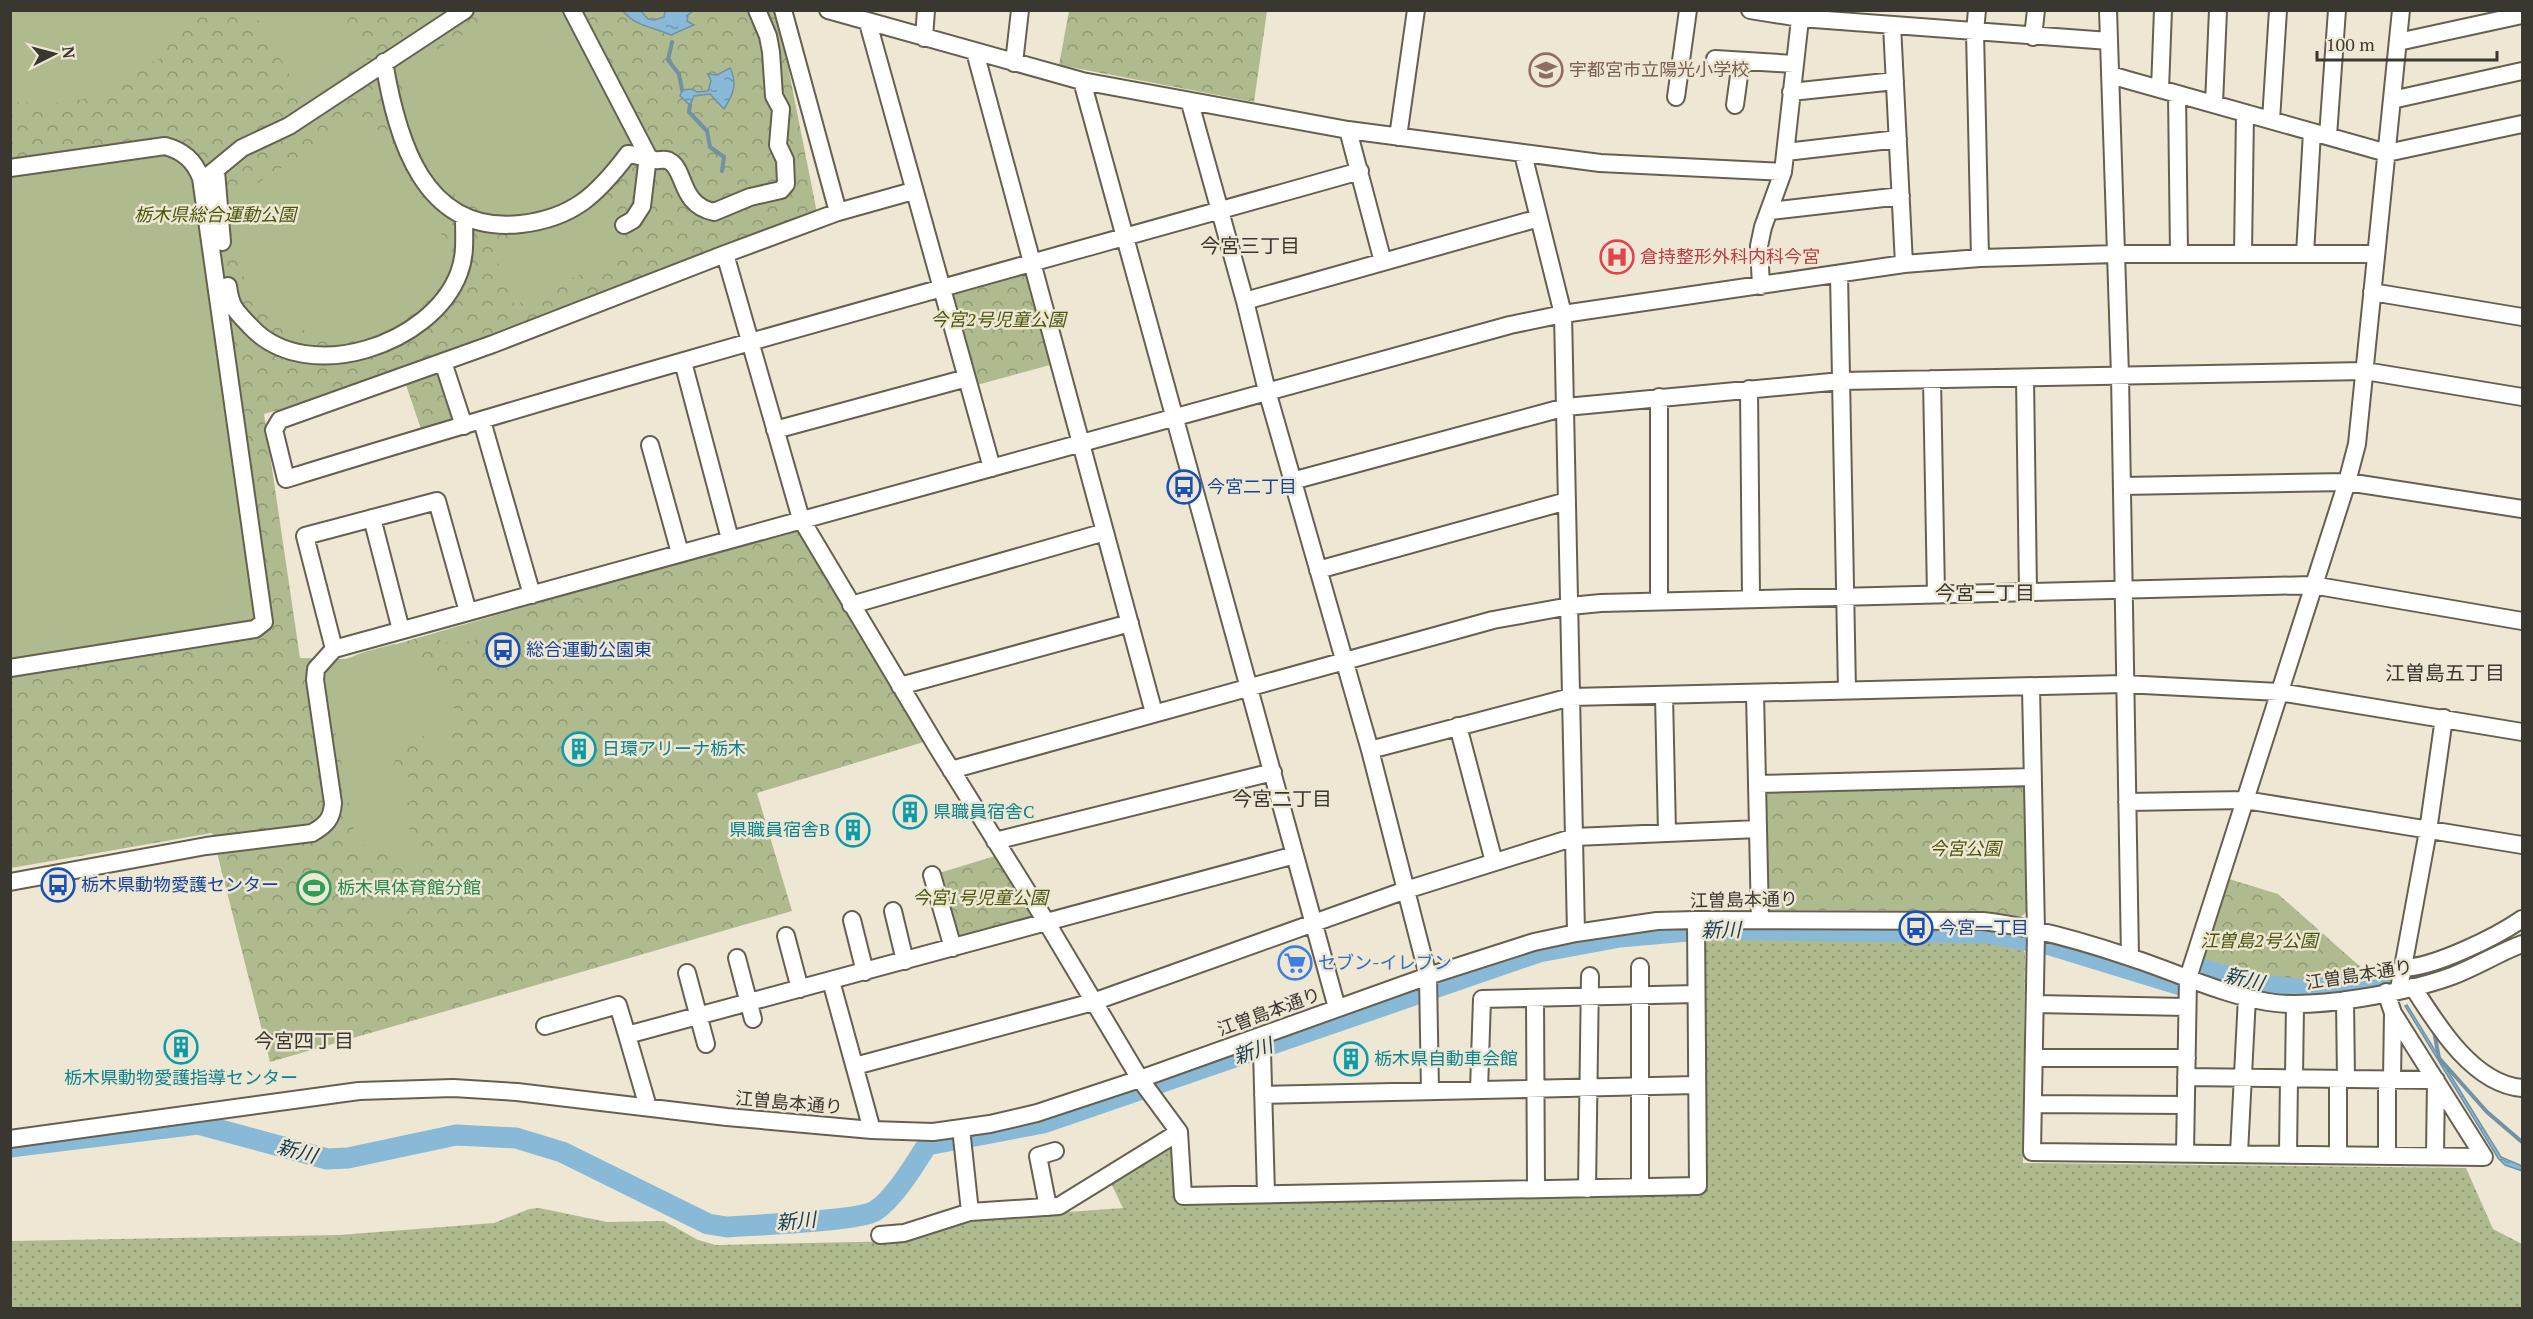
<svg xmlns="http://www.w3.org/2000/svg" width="2533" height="1319" font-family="'PT Serif','Noto Sans JP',serif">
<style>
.grass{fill:url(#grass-dots)}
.forest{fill:url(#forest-crowns)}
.garden{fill:#afbb8e}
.water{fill:url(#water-ripples);stroke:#7192a4;stroke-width:1.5}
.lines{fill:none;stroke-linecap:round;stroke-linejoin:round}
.stream{stroke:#7192a4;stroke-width:4}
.river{stroke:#88b9d6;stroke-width:21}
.minor-casing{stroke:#666050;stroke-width:20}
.minor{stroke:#fff;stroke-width:16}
.labels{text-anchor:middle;stroke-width:5;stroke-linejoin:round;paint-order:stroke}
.education-label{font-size:18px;fill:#785e54;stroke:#ede7d4;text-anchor:start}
.park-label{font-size:18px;font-style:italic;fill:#48570b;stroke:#ede7d4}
.health-label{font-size:18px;fill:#be3a42;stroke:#ede7d4;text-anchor:start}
.transit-label{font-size:18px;fill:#164399;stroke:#ede7d4;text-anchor:start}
.culture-label{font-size:18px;fill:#0d838f;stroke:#ede7d4;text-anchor:start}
.leisure-label{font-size:18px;fill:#27864d;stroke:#ede7d4;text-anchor:start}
.street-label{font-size:18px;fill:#3a3730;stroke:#ede7d4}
.shop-label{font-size:18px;fill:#366cbe;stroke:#ede7d4;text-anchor:start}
.neighbourhood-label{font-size:20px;fill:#3a3730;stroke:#ede7d4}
.water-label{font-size:20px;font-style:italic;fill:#143d52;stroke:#ede7d4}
</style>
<defs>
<pattern id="grass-dots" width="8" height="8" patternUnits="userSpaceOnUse" patternTransform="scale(1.5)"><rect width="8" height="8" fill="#afbb8e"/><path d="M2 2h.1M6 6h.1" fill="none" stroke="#8f9974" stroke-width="1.8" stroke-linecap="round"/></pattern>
<pattern id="forest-crowns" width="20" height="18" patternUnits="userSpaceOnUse" patternTransform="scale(1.5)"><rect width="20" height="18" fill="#afbb8e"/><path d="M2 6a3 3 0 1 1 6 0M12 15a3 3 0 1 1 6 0" fill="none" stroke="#8f9974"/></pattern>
<pattern id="water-ripples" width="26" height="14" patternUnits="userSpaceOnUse" patternTransform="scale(1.5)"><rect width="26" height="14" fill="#88b9d6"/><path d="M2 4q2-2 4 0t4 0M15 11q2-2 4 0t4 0" fill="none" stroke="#7097ae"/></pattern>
</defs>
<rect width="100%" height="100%" fill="#ede7d4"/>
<path class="grass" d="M1705 935 2012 941 2022 947 2025 953 2023 1163 2466 1168 2493 1229 2522 1244V1308H11L10 1241 339 1235 494 1223 529 1209 539 1208 607 1222 664 1221 698 1240 716 1245 902 1241 986 1218 1123 1208 1110 1181 1175 1142 1180 1205 1256 1200 1703 1194 1699 943Z"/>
<path class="forest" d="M11 11H777L818 218 465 356 264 414 300 658 345 659 798 528 927 741 757 793 792 911 270 1062 212 833 11 868Z
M1069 11H1267L1254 102 1059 65Z
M1025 273 1050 365 977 385 950 293Z
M436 371 440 373 454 414 449 423 422 432 405 382Z
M2021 785 2029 794 2030 908 2021 917 1957 911 1767 910 1762 795 1768 789Z
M995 856 1034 914 1029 923 954 941 936 874Z
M2229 879 2278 894 2381 985 2296 996 2255 990 2198 971Z"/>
<path class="garden" d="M10 11 11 10 179 11 178 24H174L163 57C147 64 134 74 119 84 87 105 47 106 11 101Z
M253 11H338L367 60 303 98Z
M502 11H562L629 131C626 140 623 153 618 161 614 167 606 172 601 177 592 185 580 197 569 202 523 224 463 212 430 173 405 144 400 106 403 70Z
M354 122 370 125 382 132 455 258C447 273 437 290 425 303 365 364 261 340 236 258 230 239 232 219 234 199L342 128Z
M165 155 181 162 192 175 258 622 11 660V174Z
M610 199 632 250 515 305 492 248Z
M511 612 514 615 505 632 454 645 437 639 436 635 439 632Z
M394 644 448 677 456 717 441 736 460 752 450 767 414 725 390 770 419 781 414 799 403 806 428 896C399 881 403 841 357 846L330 702C331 655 355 655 394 644Z
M395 902 407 906 409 911 373 922 370 918 374 909Z"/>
<path class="water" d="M623 11H641L648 19 654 20 664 17 665 11H693L688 15 687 21 694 25 671 35C654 27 636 27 623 11Z
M730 68C738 84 733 95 724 109L710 94 694 96 690 105 680 96 682 90 692 89 697 92 708 91 711 81 708 74 717 75Z
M2228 975C2287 994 2325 988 2384 979L2385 983 2296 995 2262 992 2226 981Z
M2407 1005 2501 1157 2522 1166V1171L2505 1165 2498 1158 2405 1006Z"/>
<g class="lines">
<path class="stream" d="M672 42 668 60 679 74 682 90
M690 105 689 112 707 131 710 147 724 157 722 171
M2434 1031 2439 1058 2487 1112 2522 1142"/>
<path class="river" d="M10 1147 198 1124 327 1159 348 1158 456 1135 516 1138 562 1152 708 1224 727 1227C753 1225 859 1221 875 1211 894 1199 915 1164 927 1145L1043 1123 1539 952 1620 937 1710 929 1988 933 2050 945 2187 987 2202 969 2253 984 2303 990 2420 973"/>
<g class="minor-casing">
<path id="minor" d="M572 10 648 156 642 206 633 220 624 225
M783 10 838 212 725 254 801 519 937 747 1047 923 1140 1079 1179 1132 1183 1196 1698 1186 1696 920
M828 10 1082 81 1348 130 1600 163 1783 172
M1750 10 1800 18 2109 41
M1977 10 1975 32 1980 258
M2108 10 2120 375 2130 957
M868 23 992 468
M1892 25 1904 264
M2033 37 2036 10
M924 38 926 10
M2398 42 2522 15
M975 52 1154 713
M1715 59 1794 64
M384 62C397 139 423 235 521 224 573 218 597 195 628 154 638 155 646 158 655 160 660 161 665 158 669 161 686 169 679 205 714 212L750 197 781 190 786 184 785 160 778 145 781 109 774 96 771 52 768 36 757 10
M1014 63 1020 10
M2110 75 2387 153 2522 124
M1082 81 1337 1008
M2160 89 2163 10
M1791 92 1895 81
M2177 94 2179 254
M1676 97 1688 10
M2392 100 2522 71
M1190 103 1245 301 1267 391 1370 750 1428 976 1430 1091
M2214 104 2218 10
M1735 105 1741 61
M2271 120 2278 10
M1348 130 1383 262
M2328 136 2337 10
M1398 137 1416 10
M1786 152 1898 139
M1523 154 1563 314 1576 933
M10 168 165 146C183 151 194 160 201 178L264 622 255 629 10 668
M216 171 222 242
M208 176 242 148 289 126 465 10
M1770 211 1901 196
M838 212 913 191
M725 254 493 344 280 420 274 430 286 479C642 369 1002 272 1360 171
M2243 254 2245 113
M2305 254 2312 132
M1839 274 1847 690
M228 286C231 309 236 311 252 328 308 386 432 345 459 273 466 255 464 237 464 218
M1761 286 1759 246 1763 227 1783 172 1801 10
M2372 292 2522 317
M1245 301 1539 218
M443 362 464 426
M683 362 730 539
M2025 378 2028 592
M1932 379 1936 594
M1749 389 1751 598
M482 421 532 595
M775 430 967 378
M650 445 680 553
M1292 481 1566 407 1841 381 2365 371 2522 397
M2122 486 2347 482 2522 509
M372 518 401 630
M1318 570 1567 501
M1659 601V397
M851 605 1105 532
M334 649 305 536 437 501 468 612
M900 686 1130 623
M2031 687 2036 931 2032 1152 2484 1157 2393 1013 2386 992
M1755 693 1760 919
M1664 695 1667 833
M1458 726 1494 862
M1370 750 1571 697 2124 684 2279 692 2522 732
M951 770 1493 620 1570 606 1601 603 2312 585 2522 621
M1757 784 2033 777
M2127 802 2245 800 2522 845
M995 841 1273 772
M932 875 953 948
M10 882 206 846 312 833C326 825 332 819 333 803L315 680 316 669 334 649 1510 325 1563 314 1904 264 1980 258 2116 254H2376
M893 911 905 961
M852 920 865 972
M786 936 800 989
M737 958 753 1019
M1640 967V1187
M2402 968C2433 968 2496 937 2522 919
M687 973 706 1044
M831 981 872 1130
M2413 987C2437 1025 2473 1084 2522 1088
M2399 989 2428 831 2444 718
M1535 998 1536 1189
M2345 1000 2346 1079
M2035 1004 2187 1007
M545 1026 618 1005 627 1035
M1257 1037 1262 1051 1266 1194
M2034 1058H2187
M855 1066 1093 1002 1406 890 1575 837 1758 829
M2186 1077 2436 1080 2435 1155
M2294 1078 2295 1004
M2338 1079V1154
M2392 1080 2393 1013
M1479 1090 1482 999 1696 994
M1263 1095 1696 1085
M2033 1104 2186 1105
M648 1107 627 1035 1295 855
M961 1128 970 1212
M10 1139 359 1091 453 1088 517 1092 727 1117 872 1130 933 1132 990 1124 1037 1113 1140 1079 1428 976 1534 942 1576 933 1657 921 1696 920 1983 921C2033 927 2082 941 2129 957 2176 972 2220 994 2268 1002 2314 1010 2408 992 2452 976 2476 967 2498 953 2522 944
M2185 1153 2188 978 2347 482 2357 444 2401 10
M2239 1153 2247 997
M2288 1154 2289 1078
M2387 1155V1080
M1587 1189 1590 976
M1048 1207 1038 1156 1055 1151
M880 1235 904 1233 970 1212 1059 1206 1179 1132"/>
</g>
<use href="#minor" class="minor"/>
</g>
<defs>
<g id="school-ring" transform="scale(1.725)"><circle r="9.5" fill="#ede7d4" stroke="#8d6e63" stroke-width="1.5"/><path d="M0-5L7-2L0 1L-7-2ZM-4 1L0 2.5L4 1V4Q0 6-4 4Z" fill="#8d6e63"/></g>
<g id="hospital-ring" transform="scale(1.725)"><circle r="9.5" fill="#ede7d4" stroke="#e0444e" stroke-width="1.5"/><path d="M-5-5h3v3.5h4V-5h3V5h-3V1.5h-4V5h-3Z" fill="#e0444e"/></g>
<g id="bus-ring" transform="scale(1.725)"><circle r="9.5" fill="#ede7d4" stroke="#1a4fb4" stroke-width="1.5"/><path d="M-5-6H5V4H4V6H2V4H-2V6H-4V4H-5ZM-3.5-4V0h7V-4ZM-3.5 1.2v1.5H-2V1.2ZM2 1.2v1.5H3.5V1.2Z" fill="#1a4fb4"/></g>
<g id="building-ring" transform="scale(1.725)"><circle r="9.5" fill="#ede7d4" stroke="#0f9aa8" stroke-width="1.5"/><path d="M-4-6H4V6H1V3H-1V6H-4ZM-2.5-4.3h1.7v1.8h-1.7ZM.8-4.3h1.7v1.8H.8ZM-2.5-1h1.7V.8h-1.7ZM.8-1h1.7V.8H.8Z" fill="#0f9aa8"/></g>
<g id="stadium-ring" transform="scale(1.725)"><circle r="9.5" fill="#ede7d4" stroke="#2e9e5b" stroke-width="1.5"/><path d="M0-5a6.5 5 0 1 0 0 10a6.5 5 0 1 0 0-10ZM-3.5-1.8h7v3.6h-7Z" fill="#2e9e5b"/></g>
<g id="supermarket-ring" transform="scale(1.725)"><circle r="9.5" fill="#ede7d4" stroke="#3f7fe0" stroke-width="1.5"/><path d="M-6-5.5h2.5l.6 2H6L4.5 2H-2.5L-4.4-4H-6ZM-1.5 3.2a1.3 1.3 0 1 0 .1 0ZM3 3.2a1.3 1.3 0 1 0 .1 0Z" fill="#3f7fe0"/></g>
</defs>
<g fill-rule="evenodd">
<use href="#school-ring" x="1546" y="70"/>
<use href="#hospital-ring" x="1617" y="257"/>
<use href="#bus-ring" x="1184" y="487"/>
<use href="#bus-ring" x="503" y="650"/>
<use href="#building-ring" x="579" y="749"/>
<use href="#building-ring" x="910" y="812"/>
<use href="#building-ring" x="853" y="830"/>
<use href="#bus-ring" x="58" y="885"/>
<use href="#stadium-ring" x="314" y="888"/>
<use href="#bus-ring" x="1916" y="928"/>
<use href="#supermarket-ring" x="1295" y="963"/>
<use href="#building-ring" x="181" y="1047"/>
<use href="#building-ring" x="1351" y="1059"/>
</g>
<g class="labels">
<g class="education-label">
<text x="1569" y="76">宇都宮市立陽光小学校</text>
</g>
<g class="park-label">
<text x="215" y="221">栃木県総合運動公園</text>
<text x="998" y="326">今宮2号児童公園</text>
<text x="1965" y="855">今宮公園</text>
<text x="980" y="904">今宮1号児童公園</text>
<text x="2259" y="947">江曽島2号公園</text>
</g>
<g class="health-label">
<text x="1640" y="263">倉持整形外科内科今宮</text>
</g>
<g class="transit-label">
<text x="1207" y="493">今宮二丁目</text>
<text x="526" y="656">総合運動公園東</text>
<text x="81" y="891">栃木県動物愛護センター</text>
<text x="1939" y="934">今宮一丁目</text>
</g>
<g class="culture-label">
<text x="602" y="755">日環アリーナ栃木</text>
<text x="933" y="818">県職員宿舎C</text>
<text x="830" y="836" text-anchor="end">県職員宿舎B</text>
<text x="1374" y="1065">栃木県自動車会館</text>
<text x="181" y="1084" text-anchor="middle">栃木県動物愛護指導センター</text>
</g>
<g class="leisure-label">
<text x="337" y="894">栃木県体育館分館</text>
</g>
<g class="street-label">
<text transform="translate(1744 900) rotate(-1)" y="6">江曽島本通り</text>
<text transform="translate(2359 975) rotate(-9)" y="6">江曽島本通り</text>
<text transform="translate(1269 1012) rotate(-20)" y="6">江曽島本通り</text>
<text transform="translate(789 1103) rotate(5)" y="6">江曽島本通り</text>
</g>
<g class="shop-label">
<text x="1318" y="969">セブン-イレブン</text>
</g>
<g class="neighbourhood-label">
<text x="1250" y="253">今宮三丁目</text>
<text x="1985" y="600">今宮一丁目</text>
<text x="2445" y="680">江曽島五丁目</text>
<text x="1282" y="806">今宮二丁目</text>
<text x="304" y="1048">今宮四丁目</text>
</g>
<g class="water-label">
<text transform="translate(1721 930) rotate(-1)" y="7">新川</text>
<text transform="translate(2244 979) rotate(13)" y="7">新川</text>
<text transform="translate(1253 1051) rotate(-19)" y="7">新川</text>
<text transform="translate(297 1151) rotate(15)" y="7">新川</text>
<text transform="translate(796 1221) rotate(-5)" y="7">新川</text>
</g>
</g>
<rect width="2533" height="1319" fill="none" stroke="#3a3730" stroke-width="24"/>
<g transform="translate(54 54) rotate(84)" stroke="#ede7d4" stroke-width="4.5" paint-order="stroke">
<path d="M0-4.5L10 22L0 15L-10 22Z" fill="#3a3730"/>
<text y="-9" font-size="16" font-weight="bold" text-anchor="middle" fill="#3a3730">N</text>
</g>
<path d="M2317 51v9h180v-9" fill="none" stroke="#3a3730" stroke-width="3"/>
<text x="2326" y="51" font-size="18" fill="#3a3730" stroke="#ede7d4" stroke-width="4.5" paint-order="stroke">100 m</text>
</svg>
